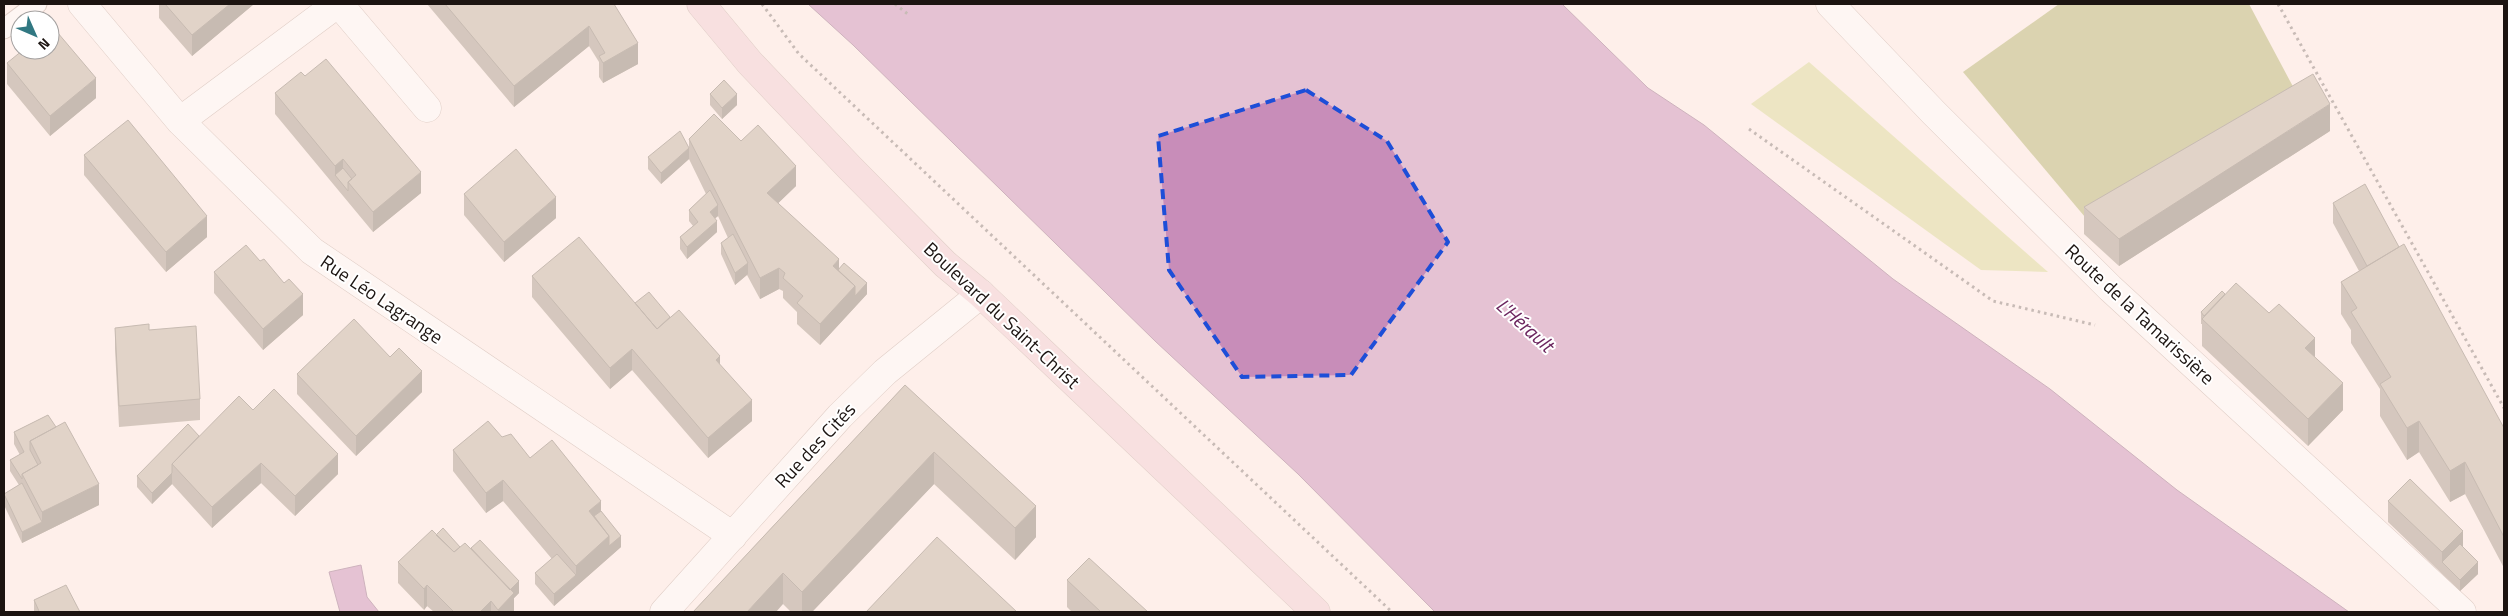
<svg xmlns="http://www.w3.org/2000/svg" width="2508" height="616" font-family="'Titillium Web',sans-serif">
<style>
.green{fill:#d9da94}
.forest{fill:#b1b16a}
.water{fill:#c88db9;stroke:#946987}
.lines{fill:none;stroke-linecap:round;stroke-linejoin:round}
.lane-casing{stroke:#bda69d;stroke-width:21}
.street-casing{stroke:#bda69d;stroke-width:29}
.secondary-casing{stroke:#bda69d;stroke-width:29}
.path{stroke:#887d79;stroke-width:3;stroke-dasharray:2.5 4;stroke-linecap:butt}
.lane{stroke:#fff;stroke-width:19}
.street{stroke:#fff;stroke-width:28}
.secondary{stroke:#f1cfd6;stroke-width:28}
.wall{fill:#a49889}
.shaded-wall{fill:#867c6f}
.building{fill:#bfb19f;stroke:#867c6f}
.marked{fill:none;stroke:#1d4ed8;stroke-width:4;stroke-dasharray:10 6;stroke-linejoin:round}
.labels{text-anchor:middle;stroke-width:4;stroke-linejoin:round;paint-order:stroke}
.street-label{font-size:19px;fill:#1c1411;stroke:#fff}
.water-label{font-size:20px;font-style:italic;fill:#6c265f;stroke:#fff}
</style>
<rect width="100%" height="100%" fill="#feefea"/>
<path class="green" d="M1809 62 2048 272 1981 270 1751 104Z"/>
<path class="forest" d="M2059 4H2249L2298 96 2085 217 1963 72Z"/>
<path class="water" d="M808 4H1562L1648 88 1704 125 1893 279 2050 389 2177 490 2349 612H1435L1298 474 1155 341 853 45Z
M361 565 367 597 379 612H340L329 572Z"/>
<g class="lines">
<g class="lane-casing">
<path id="lane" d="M4 29 37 4"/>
</g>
<g class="street-casing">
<path id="street" d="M82 4 180 121 312 251 733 536
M339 4 427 108
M1830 4 1934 113 2110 288 2462 612
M180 121 337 4
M664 612 840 416 885 372 981 294"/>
</g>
<g class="secondary-casing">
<path id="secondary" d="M701 4 750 63 850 168 945 264 981 294 1316 612"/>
</g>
<path class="path" d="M762 4 799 54 1392 612
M895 4 909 15
M2278 4 2504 408
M1749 129 1993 301 2095 325"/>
<use href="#lane" class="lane"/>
<use href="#street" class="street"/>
<use href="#secondary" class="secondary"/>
</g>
<path class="wall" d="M159 4H254L192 56 159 18Z
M427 4H614L638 64 603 83 599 77V62L589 46 514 107Z
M7 63 96 98 50 136 7 84Z
M275 93 421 193 373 232 275 114Z
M710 94 737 105 722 119 710 105Z
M2330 131 2119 266 2084 234V207Z
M689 139 741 141 796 186 778 203 839 268 867 294 820 345 797 324V312L783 298V291L779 289 760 299 747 275 735 285 721 254V243L728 238 718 216 715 218 717 232 687 259 680 249V237L693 226 689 221V210L706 194 689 159 661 184 648 169V157L689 148Z
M84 155 207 237 166 272 84 175Z
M464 194 556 218 504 262 464 215Z
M2333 203 2399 247 2504 428V568L2465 494 2450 502 2419 452 2407 460 2380 416V389L2351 343V330L2341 314V282L2359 271 2333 223Z
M260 261 303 315 263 350 214 293V272Z
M532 276 635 303 670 317 752 421 708 458 632 370 610 389 532 297Z
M2225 294 2315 357 2343 410 2308 446 2202 346V324H2201V312Z
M115 328 149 330 200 399V420L119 427 115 349Z
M297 374 422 392 356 456 297 394Z
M905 385 1036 537 1015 560 934 484 812 612H791L783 604 693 612Z
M253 410 338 474 295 516 261 483 212 528 172 484 152 504 137 487V476L199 436Z
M48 415 99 505 22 543 4 505V494L19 485 10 471V460L20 455 14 444V432Z
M502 437 601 511 621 547 554 606 535 584V573L552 559 503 501 486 513 453 471V450Z
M2388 501 2463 547 2478 574 2460 591 2388 522Z
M436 535 460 547 471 548 519 593 514 598V612H434L427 606 424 610 398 583V562Z
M1067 580 1148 612H1072L1067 607Z
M34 600 80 612H34Z"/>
<path class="shaded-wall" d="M230 4H254L192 56V35Z
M589 26V46L514 107V86Z
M638 43V64L603 83V63Z
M96 78V98L50 136V116Z
M737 94V105L722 119V108Z
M2330 104V131L2119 266V239Z
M689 148V159L661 184V173Z
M343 159V179L335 175V186V166Z
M796 166V186L767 214V193Z
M421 172V193L373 232V212Z
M556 197V218L504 262V242Z
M718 205V216L710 223V212Z
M207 216V237L166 272V252Z
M717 221V232L687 259V247Z
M839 259V280L833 266Z
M748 263V274L735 285V273Z
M779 268V289L760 299V278Z
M867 283V294L820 345V324L855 286Z
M303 294V315L263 350V329Z
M2315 338V366L2305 348Z
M632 349V370L610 389V368Z
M720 356V376L716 360Z
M422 371V392L356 456V436Z
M2343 383V410L2308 446V419Z
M752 400V421L708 458V438Z
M2419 421V452L2407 460V428Z
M934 452V484L812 612H802V592Z
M338 454V474L295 516V496Z
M2465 462V494L2450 502V471Z
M261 463V483L212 528V507Z
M172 473V484L152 504V493Z
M503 480V501L486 513V493Z
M99 484V505L22 543V532L42 522V512Z
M601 501V522L595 527 589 511Z
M1036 506V537L1015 560V528Z
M2463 531V552L2442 562V552Z
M609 536H621V547L554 606V594L576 575V566Z
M2478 562V574L2460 591V580Z
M783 573V604L776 612H747Z
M519 581V593L514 598V612H498V610L505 594Z
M427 585V606L424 610V589Z
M491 601V612H480Z"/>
<path class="building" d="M165 4H230L192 35Z
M445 4H614L638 43 603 63 599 56 605 53 589 26 514 86Z
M52 26 96 78 50 116 7 63 23 50H50V28Z
M326 59 421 172 373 212 348 182 356 175 343 159 335 166 275 93 301 72 305 76Z
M2313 74 2330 104 2119 239 2084 207Z
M724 80 737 94 722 108 710 94Z
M714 114 741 141 758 125 796 166 767 193 839 259 833 266 855 286 820 324 797 303 803 296 783 278 785 273 779 268 760 278 689 139Z
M128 120 207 216 166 252 84 155Z
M680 131 689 148 661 173 648 157Z
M516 149 556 197 504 242 464 194Z
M343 168 352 179 348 182V191L335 175Z
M2365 184 2399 247 2367 266 2333 203Z
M710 190 718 205 710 212 717 221 687 247 680 237 698 222 689 210Z
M733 234 748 263 735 273 721 243Z
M579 237 657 329 679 310 720 356 716 360 752 400 708 438 632 349 610 368 532 276Z
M2404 244 2504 428V537L2465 462 2450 471 2419 421 2407 428 2380 384 2391 377 2351 312 2357 308 2341 282Z
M246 245 260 261 264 259 284 283 289 279 303 294 263 329 214 272Z
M844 263 867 283 855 296V286L838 270Z
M2236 283 2269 313 2279 304 2315 338 2305 348 2343 383 2308 419 2202 319Z
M2222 291 2225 294 2204 316 2201 312Z
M649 292 670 317 657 329 635 303Z
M354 319 390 357 399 348 422 371 356 436 297 374Z
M149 324V330L196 326 200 399 119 406 115 328Z
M905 385 1036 506 1015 528 934 452 802 592 783 573 747 612H693Z
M274 389 338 454 295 496 261 463 212 507 172 464 239 396 253 410Z
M48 415 56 427 30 441V450L38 465 22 474V479L10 460 24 452 14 432Z
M488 421 502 437 511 434 530 458 552 440 601 501 589 511 609 536 576 566 503 480 486 493 453 450Z
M65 422 99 484 42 512 22 474 41 463 30 441Z
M188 424 199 436 172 464V473L152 493 137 476Z
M2410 479 2463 531 2442 552 2388 501Z
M22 483 42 522 22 532 4 494Z
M601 511 621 536 609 546V536L594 516Z
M443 528 460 547 454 552 436 535Z
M432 530 454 552 465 543 514 593 498 610 491 601 480 612H454L427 585 424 589 398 562Z
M937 537 1017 612H866Z
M480 540 519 581 510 590 471 548Z
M2460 544 2478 562 2460 580 2442 562Z
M557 554 576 575 554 594 535 573Z
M1089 558 1148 612H1101L1067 580Z
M66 585 80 612H36L39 611 34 600Z"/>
<path d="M0 0H2508V616H0ZM1306 90 1387 141 1448 242 1351 375 1242 377 1169 270 1158 136Z" fill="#feefea" fill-opacity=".55" fill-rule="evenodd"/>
<path class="marked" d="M1306 90 1387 141 1448 242 1351 375 1242 377 1169 270 1158 136Z"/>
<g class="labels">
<g class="street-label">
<text transform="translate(382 299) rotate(34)" y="7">Rue Léo Lagrange</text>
<text transform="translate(2140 314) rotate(43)" y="7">Route de la Tamarissière</text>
<text transform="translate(1002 315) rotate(43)" y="7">Boulevard du Saint-Christ</text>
<text transform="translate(815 445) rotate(-47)" y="7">Rue des Cités</text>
</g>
<g class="water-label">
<text transform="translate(1525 325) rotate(42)" y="7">L'Hérault</text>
</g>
</g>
<rect width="2508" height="616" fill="none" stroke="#1c1411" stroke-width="10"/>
<g transform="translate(35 35) rotate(135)"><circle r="24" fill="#ffffff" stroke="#a4a1a0"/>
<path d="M0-4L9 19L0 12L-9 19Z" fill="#317882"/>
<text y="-8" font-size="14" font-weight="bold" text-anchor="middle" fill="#1c1411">N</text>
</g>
</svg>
